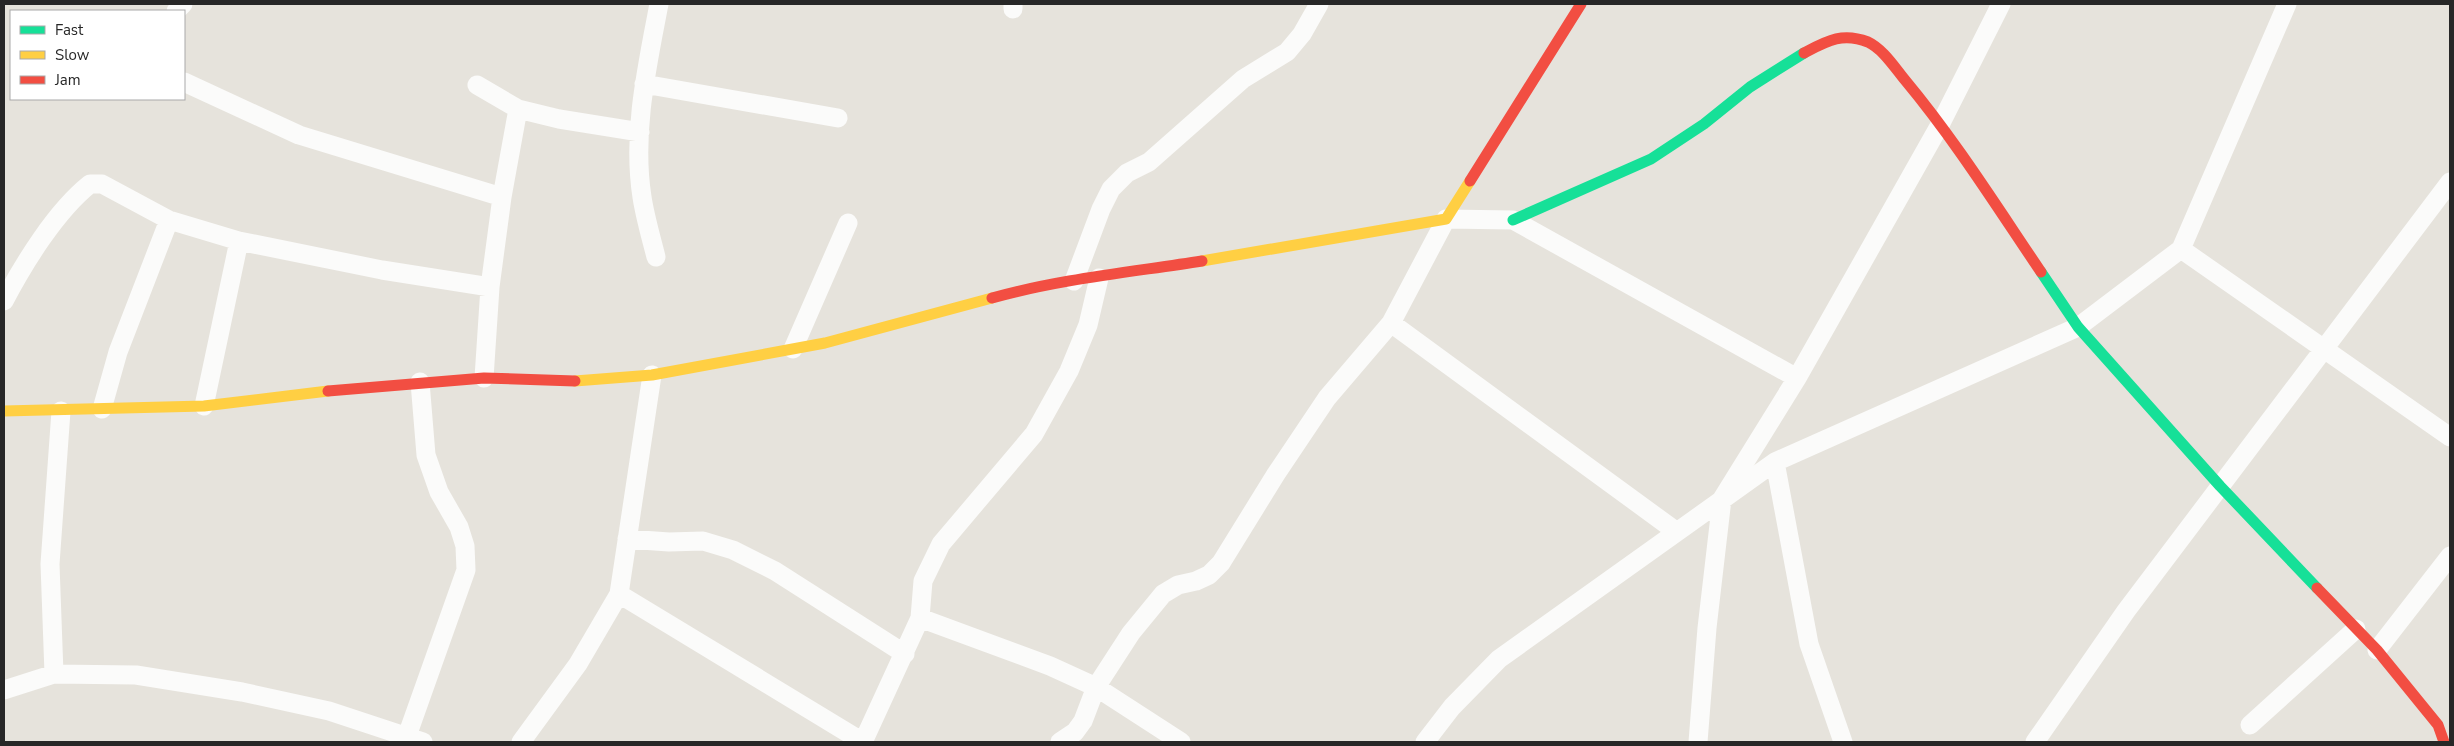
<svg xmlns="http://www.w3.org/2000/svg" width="2454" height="746" font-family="'Nunito Sans',sans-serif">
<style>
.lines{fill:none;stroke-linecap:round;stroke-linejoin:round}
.street{stroke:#fbfbfa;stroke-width:19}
.fast{stroke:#16e098;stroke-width:11}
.slow{stroke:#ffcf43;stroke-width:11}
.jam{stroke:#f24e42;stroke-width:11}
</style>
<rect width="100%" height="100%" fill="#e6e3dc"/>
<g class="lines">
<path class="street" d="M1013 9V4
M176 11 183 4
M184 82 299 135 502 197
M644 84 838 118
M477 85 518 109 559 119 640 132
M2181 249 2450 437
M656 257C651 237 645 217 642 197 632 133 647 67 659 4
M1074 281 1101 209 1111 189 1127 173 1149 162 1243 79 1287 52 1302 34 1319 4
M4 301C24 263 56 211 90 184H102L169 220 239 241 382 270 490 287
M1391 323 1677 532
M793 349 848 223
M484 378 490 287 502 197 518 109
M204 406 239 241
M102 409 118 352 169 220
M1775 462 1809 644 1843 742
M627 539 669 542 703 541 733 550 775 571 905 654
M619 594 863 742
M920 618 1050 666 1096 687 1181 742
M2377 650 2450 556
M54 674 50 564 61 411
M4 690 54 674 136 675 242 692 329 711 423 742
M2250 725 2356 629
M407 736 466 570 465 546 459 527 439 492 426 455 420 382
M521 742 578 664 619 594 652 375
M863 742 920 618 923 581 941 544 1034 434 1069 371 1088 325 1099 278
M1060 742 1075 732 1083 721 1096 687 1131 633 1163 594 1178 585 1196 581 1209 575 1221 563 1276 474 1327 398 1391 323 1446 219 1513 220 1797 378
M1425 742 1452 707 1499 659 1775 462 2078 327 2181 249 2287 4
M1698 742 1707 628 1722 499 1797 378 1941 123 2001 4
M2035 742 2126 611 2450 182"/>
<path class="fast" d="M1513 220 1651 159 1704 124 1750 87 1804 53
M2041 272 2078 327 2220 486 2317 588"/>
<path class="slow" d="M1202 261 1446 219 1470 181
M575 381 652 375 825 343 992 298
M4 411 204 406 328 391"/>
<path class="jam" d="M1804 53C1827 41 1842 32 1868 42 1883 49 1895 68 1905 80 1955 140 1997 207 2041 272
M1470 181 1581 4
M992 298C1060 279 1132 272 1202 261
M328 391 484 378 575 381
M2317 588 2377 650 2438 725 2444 742"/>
</g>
<rect width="2454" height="746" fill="none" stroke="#272727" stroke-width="10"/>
<rect x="10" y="10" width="175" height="90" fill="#ffffff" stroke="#a9a9a9"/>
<rect x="20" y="26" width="25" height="8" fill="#16e098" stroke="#a9a9a9"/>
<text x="55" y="35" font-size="15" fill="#272727">Fast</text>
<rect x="20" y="51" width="25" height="8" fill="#ffcf43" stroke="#a9a9a9"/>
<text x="55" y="60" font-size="15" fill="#272727">Slow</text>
<rect x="20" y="76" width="25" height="8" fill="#f24e42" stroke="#a9a9a9"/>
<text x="55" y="85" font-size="15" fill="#272727">Jam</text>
</svg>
